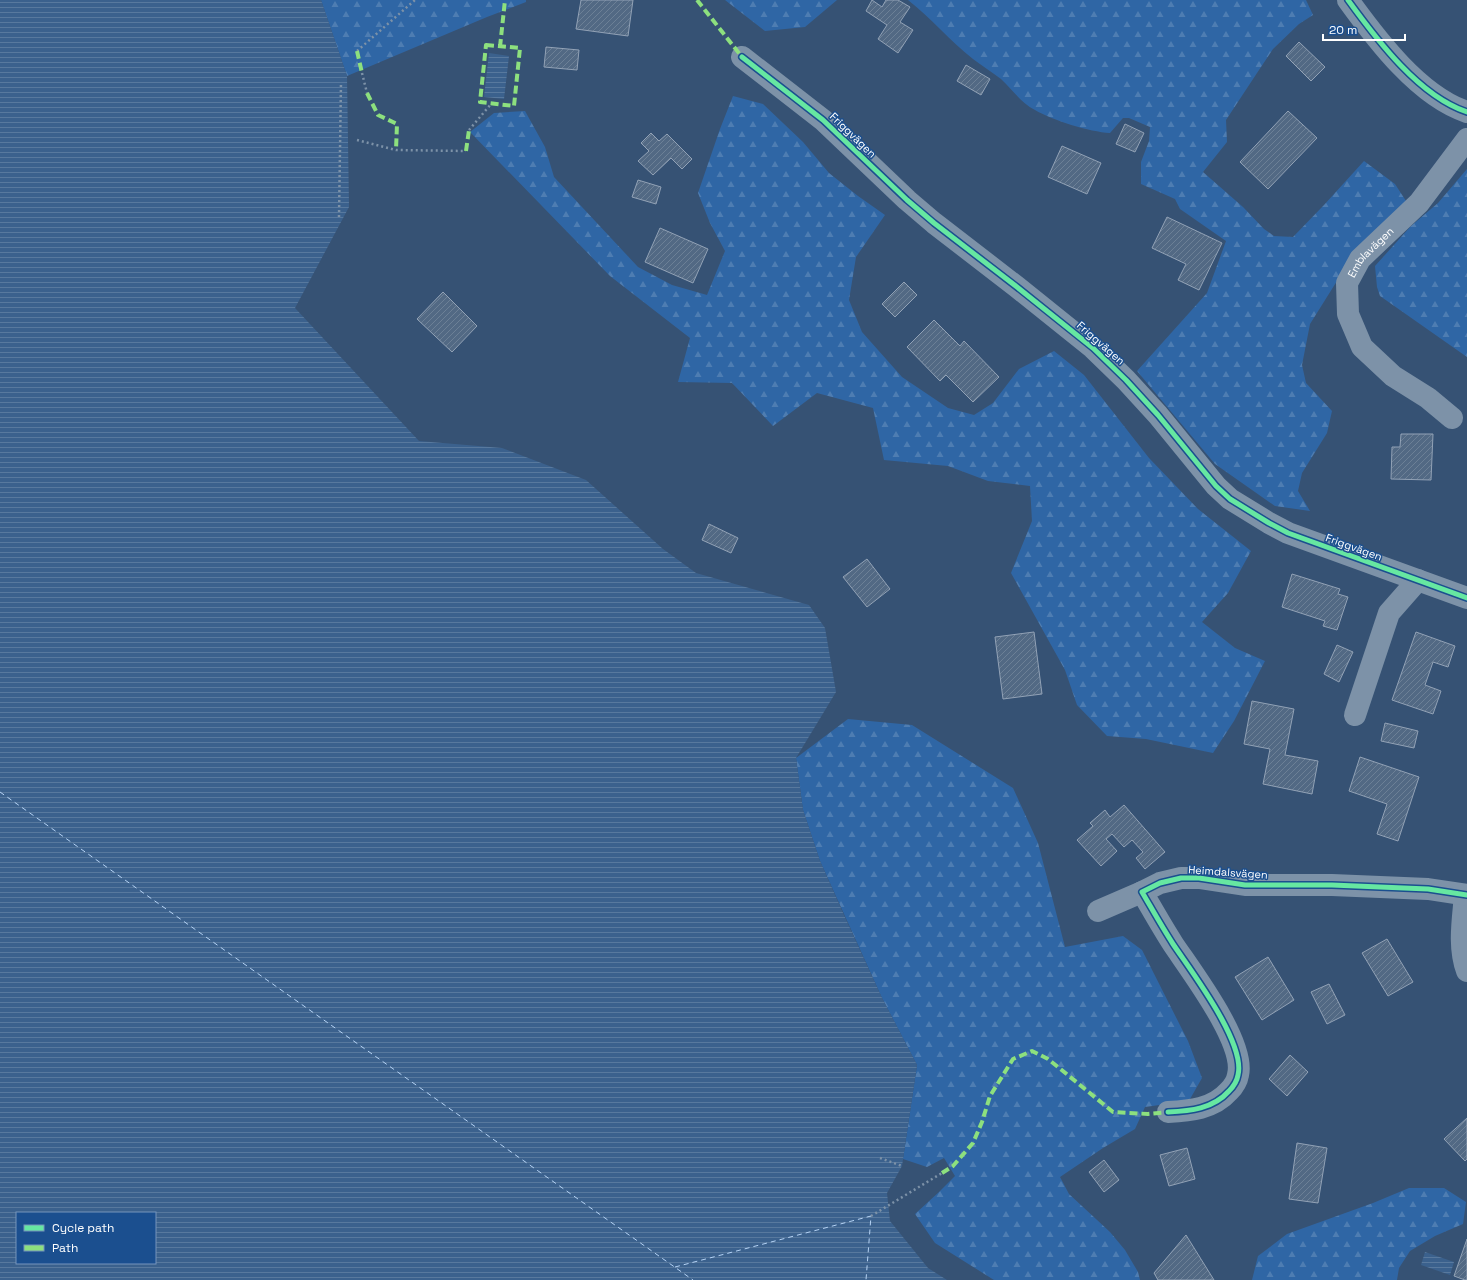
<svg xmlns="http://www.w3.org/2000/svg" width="1467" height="1280" font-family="'Space Grotesk',sans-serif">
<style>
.forest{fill:url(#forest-firs)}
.water{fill:url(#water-rules);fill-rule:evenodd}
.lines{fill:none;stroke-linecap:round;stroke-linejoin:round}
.ferry{stroke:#b5d3f5;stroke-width:1;stroke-dasharray:5 4;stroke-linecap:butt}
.building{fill:url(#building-hatch);stroke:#92a2b6}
.path{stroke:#7d92a8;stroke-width:2.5;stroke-dasharray:2 3;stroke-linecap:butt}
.minor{stroke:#7d92a8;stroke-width:22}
.quiet{stroke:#8de07e;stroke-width:4;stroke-dasharray:8 4;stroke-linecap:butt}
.cycleway-casing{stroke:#1b4f8f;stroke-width:8}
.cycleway{stroke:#66e7a1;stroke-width:5}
.labels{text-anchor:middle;stroke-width:3;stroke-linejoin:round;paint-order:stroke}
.street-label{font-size:11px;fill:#fff;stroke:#1b4f8f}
</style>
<defs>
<pattern id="forest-firs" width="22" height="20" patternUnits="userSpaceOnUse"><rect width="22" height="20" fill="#2f66a5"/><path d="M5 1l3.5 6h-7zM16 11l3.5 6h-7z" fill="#4e7db2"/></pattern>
<pattern id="water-rules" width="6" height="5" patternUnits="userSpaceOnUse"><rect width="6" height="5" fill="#3b618d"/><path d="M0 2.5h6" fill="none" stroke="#58799e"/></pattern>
<pattern id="building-hatch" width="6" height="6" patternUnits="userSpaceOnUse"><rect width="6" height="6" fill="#526984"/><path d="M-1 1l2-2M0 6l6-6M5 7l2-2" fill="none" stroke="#6c8096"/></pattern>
</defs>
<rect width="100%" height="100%" fill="#365274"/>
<path class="forest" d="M321 0H526V2L487 17 347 76Z
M725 0H837L805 27 765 31Z
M908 0H1306L1313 15 1299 24 1273 49 1257 73 1226 120 1227 142 1203 172 1243 207 1264 229 1274 236 1293 237 1324 205 1364 161 1395 184 1406 201 1347 265 1310 324 1302 365 1306 383 1332 411 1327 433 1302 473 1298 491 1310 511 1275 506 1215 464 1137 371 1207 293 1226 241 1180 209 1175 199 1141 184V162L1149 141 1150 127 1129 118H1123L1110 133C1090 132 1052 120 1035 110 1021 103 1012 89 1001 79 992 72 982 66 973 59 950 41 931 18 908 0Z
M733 96 763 104 803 142 829 173 858 196 885 215 856 257 849 300 862 332 902 377 948 408 974 415 993 403 1019 369 1054 351 1084 375 1149 458 1198 509 1251 551 1228 593 1202 622 1235 648 1265 661 1234 721 1213 753 1146 739 1107 736 1077 705 1065 670 1011 573 1032 521 1030 486 988 481 948 466 884 460 873 408 817 393 773 426 732 383 678 382 690 338 610 276 470 132 494 113 525 111 545 147 554 177 638 267 672 285 707 295 725 251 710 223 698 193 720 129Z
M1467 169V357L1380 296 1377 287 1375 266 1411 226 1438 203Z
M848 719 912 725 1013 788 1038 843 1065 947 1123 936 1142 950 1188 1041 1202 1078 1190 1099 1174 1103 1145 1107 1135 1129 1103 1148 1060 1177 1069 1194 1110 1232 1125 1250 1138 1272 1140 1280H994L935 1243 915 1214 939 1192 955 1176 944 1158 927 1167 903 1159 917 1065 882 998 820 861 803 810 796 758Z
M1409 1188H1444L1466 1202 1463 1224 1435 1236 1410 1251 1399 1268 1397 1280H1252L1258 1256 1287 1234 1373 1203Z"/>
<path class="water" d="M0 0H321L347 76 349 207 295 308 419 441 502 448 586 480 663 549 696 573 809 605 825 628 836 692 796 758 803 810 820 861 844 915 882 998 917 1065 902 1166 887 1193 890 1221 928 1268 947 1280H0ZM17 1213H155V1263H17Z
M489 53 509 56 504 99 484 97Z
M1425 1252 1454 1262 1450 1275 1421 1265Z"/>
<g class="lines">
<path class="ferry" d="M0 792 693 1280
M675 1267 871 1216 866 1280"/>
</g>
<path class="building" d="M581 0H633L628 36 576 29Z
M872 0 882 7 886 0H898L910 7 900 22 913 30 898 53 878 39 887 25 866 11Z
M1299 42 1325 67 1311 81 1286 56Z
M546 47 579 50 577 70 544 67Z
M966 65 990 79 981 95 957 81Z
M1288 111 1317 138 1268 189 1240 162Z
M1125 124 1144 133 1135 152 1116 144Z
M651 133 659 141 667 134 692 159 682 169 671 158 653 175 638 161 649 151 641 143Z
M1062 146 1101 163 1087 194 1048 177Z
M638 180 661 187 656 204 632 197Z
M1167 217 1222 243 1199 290 1178 280 1186 264 1152 248Z
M660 228 708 249 693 283 645 262Z
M904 282 917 295 895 317 882 304Z
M443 292 477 326 452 352 417 319Z
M934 320 960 346 964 341 999 377 973 402 946 375 940 381 907 347Z
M1401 434H1433L1431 480 1391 479 1392 447H1400Z
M709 524 738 538 731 553 702 540Z
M867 559 890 589 867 607 843 577Z
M1292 574 1340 589 1338 594 1348 597 1337 630 1323 626 1325 621 1282 607Z
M1034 632 1042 694 1003 699 995 637Z
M1416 632 1455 646 1448 667 1433 662 1425 685 1441 691 1433 714 1392 700Z
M1337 645 1353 652 1339 682 1324 674Z
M1252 701 1294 709 1285 755 1318 761 1312 794 1263 784 1270 749 1244 744Z
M1385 723 1418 731 1414 748 1381 741Z
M1360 757 1419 777 1398 841 1377 834 1387 804 1349 791Z
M1124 805 1165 852 1145 869 1136 858 1143 852 1132 840 1124 847 1112 834 1106 839 1117 851 1101 866 1077 840 1093 826 1090 823 1105 810 1110 817Z
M1387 939 1413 982 1388 996 1362 953Z
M1268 957 1294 1000 1262 1020 1235 977Z
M1329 984 1345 1015 1327 1024 1311 992Z
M1290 1055 1308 1072 1287 1096 1269 1079Z
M1467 1118V1159L1465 1161 1444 1139Z
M1297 1143 1327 1148 1318 1203 1289 1199Z
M1187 1148 1195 1179 1169 1186 1160 1155Z
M1104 1160 1119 1180 1104 1192 1089 1172Z
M1186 1235 1214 1280H1158L1154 1273Z
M1467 1239V1280H1465L1454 1276Z"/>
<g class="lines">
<path class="path" d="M357 51 415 0
M362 73 367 93
M469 130 491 104
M357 140 396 150 466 151
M339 217 341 82
M880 1158 902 1166
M871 1216 942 1173"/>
<g class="minor">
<path d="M1348 0C1377 40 1419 96 1467 112"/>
<path d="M742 57 823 120 907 200 934 223 1017 287 1093 348 1126 380 1158 415 1216 486 1230 499 1269 523 1288 533 1467 598"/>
<path id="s1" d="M1452 418 1428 398 1393 376 1362 347 1348 314 1347 283 1360 259 1419 203 1467 139"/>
<path d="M1355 715 1389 613 1418 580"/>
<path d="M1465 895C1463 919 1458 947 1467 971"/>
<path d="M1098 911 1142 892"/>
<path d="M1168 1112C1190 1111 1213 1109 1229 1091 1233 1087 1237 1081 1238 1075 1246 1043 1191 971 1173 944 1162 927 1152 909 1142 892L1160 883 1181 878H1199L1245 885H1332L1428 889 1467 895"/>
</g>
<path class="quiet" d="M697 0 742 57
M486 45 520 48 514 106 480 102Z
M500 47 505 0
M357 51 362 73
M367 93 378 115 397 124 396 150
M466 151 469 130
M942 1173 953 1166 973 1143 982 1122 990 1096 1013 1059 1032 1051 1048 1059 1058 1067 1113 1112 1148 1114 1168 1112"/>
<g class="cycleway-casing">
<path id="cycleway" d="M1348 0C1377 40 1419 96 1467 112
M742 57 823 120 907 200 934 223 1017 287 1093 348 1126 380 1158 415 1216 486 1230 499 1269 523 1288 533 1467 598
M1168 1112C1190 1111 1213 1109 1229 1091 1233 1087 1237 1081 1238 1075 1246 1043 1191 971 1173 944 1162 927 1152 909 1142 892L1160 883 1181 878H1199L1245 885H1332L1428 889 1467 895"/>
</g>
<use href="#cycleway" class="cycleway"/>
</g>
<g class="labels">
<g class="street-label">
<text transform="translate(853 135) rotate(44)" y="4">Friggvägen</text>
<text dy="4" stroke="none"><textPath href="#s1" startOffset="221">Emblavägen</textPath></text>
<text transform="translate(1101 343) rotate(41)" y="4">Friggvägen</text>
<text transform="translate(1354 547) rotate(20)" y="4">Friggvägen</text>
<text transform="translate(1228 872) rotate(4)" y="4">Heimdalsvägen</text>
</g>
</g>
<rect x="16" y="1212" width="140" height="52" fill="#1b4f8f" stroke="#7695bc"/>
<rect x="24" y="1225" width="20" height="6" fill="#66e7a1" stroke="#7695bc"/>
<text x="52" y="1232" font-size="12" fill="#ffffff">Cycle path</text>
<rect x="24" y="1245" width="20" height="6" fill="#8de07e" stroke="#7695bc"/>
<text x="52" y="1252" font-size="12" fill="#ffffff">Path</text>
<path d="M1323 34v6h82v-6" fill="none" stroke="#ffffff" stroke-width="2"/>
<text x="1329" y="34" font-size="12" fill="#ffffff" stroke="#1b4f8f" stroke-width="3" paint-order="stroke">20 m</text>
</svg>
